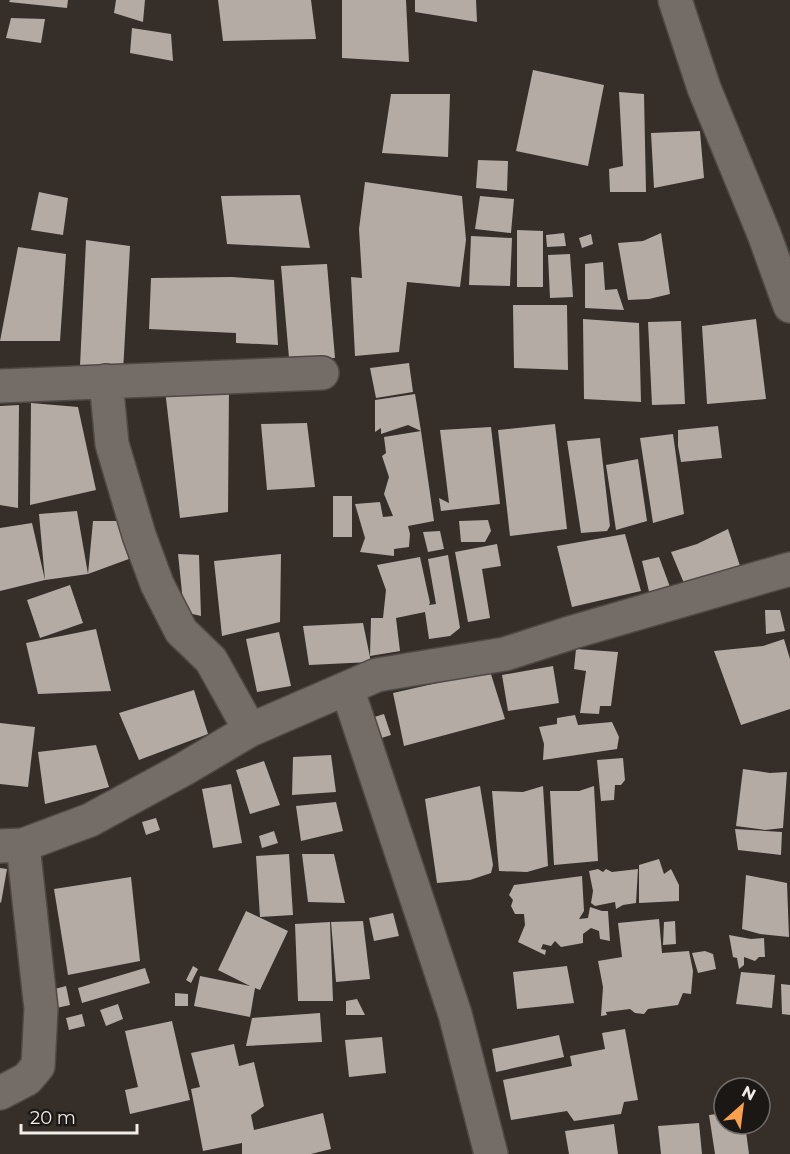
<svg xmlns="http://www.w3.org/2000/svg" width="790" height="1154" font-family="Montserrat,sans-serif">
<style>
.building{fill:#b3aba4}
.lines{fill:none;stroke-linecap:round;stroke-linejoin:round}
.minor-casing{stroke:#4f4945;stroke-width:36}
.minor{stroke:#746c66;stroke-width:33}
</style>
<rect width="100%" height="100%" fill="#352e29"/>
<path class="building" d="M10 0H68L67 8 9 2Z
M116 0H145L143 22 114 13Z
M218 0H311L316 39 223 41Z
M342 0H406L409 62 342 58Z
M415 0H476L477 22 415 12Z
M11 18 45 19 41 43 6 38Z
M132 28 171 34 173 61 130 53Z
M533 70 604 85 588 166 516 151Z
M619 92 644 94 646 192H610L609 169 623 166Z
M391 94H450L448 157 382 153Z
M700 131 704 178 654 188 651 133Z
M478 160 508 161 507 191 476 188Z
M365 182 462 196 466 240 460 287 407 282 399 352 355 356 351 277 362 278 359 229Z
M39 192 68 198 63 235 31 230Z
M300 195 310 248 227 244 221 196Z
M480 196 514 199 511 233 475 229Z
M517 230 543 231V287H517Z
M564 233 566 246 547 247 546 235Z
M661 233 670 294 649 299 628 300 618 243 643 241Z
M591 234 593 244 582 248 579 238Z
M471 236 512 238 510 286 469 285Z
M86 240 130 246 123 372 80 366Z
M18 247 66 254 60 341H0Z
M570 254 573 297 550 298 548 255Z
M603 262 605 290 617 289 624 310 585 308V264Z
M327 264 335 358H289L281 266Z
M232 277 274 280 278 345 236 343V333L149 329 151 278Z
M513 305H567L568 370 514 368Z
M583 319 639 323 641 402 584 399Z
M756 319 766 399 707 404 702 326Z
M681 321 685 404 652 405 648 322Z
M409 363 413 392 376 398 370 368Z
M229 389 228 512 180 518 165 390Z
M415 394 421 431 408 425 381 434V428L375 432V400Z
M31 403 78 407 96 490 30 505Z
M19 405 18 508 0 505V406Z
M307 423 315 487 267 490 261 424Z
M555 424 567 529 510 536 498 430Z
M718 426 722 458 681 462 678 446V430Z
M491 427 500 504 441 511 439 498 449 503 440 430Z
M421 431 434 521 408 526 410 534 409 547 394 549V556L360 552 365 538 355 504 380 502 383 517 393 516 384 494 389 477 382 456 386 453 384 437Z
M673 434 684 514 653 523 640 438Z
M600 438 610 526 607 531 581 533 567 441Z
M638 459 647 521 616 530 606 465Z
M333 496H352V537H333Z
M77 511 88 574 93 521H128L137 556 88 574 45 580 0 591V528L32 523 45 580 39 514Z
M488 520 491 531 485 542H461L459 521Z
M728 529 740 566 686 588 671 552 697 544Z
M440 531 444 549 428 552 423 532Z
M625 534 641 591 572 607 557 546Z
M497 544 501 566 482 569 490 618 468 622 455 552Z
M178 554 199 555 201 616 184 612Z
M281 554 280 622 222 636 214 561Z
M448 555 460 628 450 636 429 639 425 612 396 618 400 651 370 656 371 618H383L386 590 377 565 420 557 430 603 429 605 436 604 428 559Z
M659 557 670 587 650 596 642 561Z
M70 585 83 623 40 638 27 600Z
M765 610H780L785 631 766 634Z
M363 623 371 662 309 665 303 626Z
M96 629 111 691 38 694 26 643Z
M279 632 291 686 257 692 246 639Z
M784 639 790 659V709L741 725 714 651 763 646Z
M576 649 618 652 611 706H600L599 714 580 713 586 671 574 669Z
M553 666 559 703 508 711 502 675Z
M490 671 505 719 404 746 393 693Z
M194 690 208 734 139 760 119 713Z
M384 714 391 735 375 740 368 719Z
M575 715 578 725 612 722 619 737 617 749 543 760 544 744 539 727 557 724V718Z
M0 723 35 727 28 787 0 784Z
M96 745 109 787 45 804 38 752Z
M331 755 336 792 292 795 293 757Z
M623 758 625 780 621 785H615L614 800 601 801 597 760Z
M264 761 280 805 250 814 236 770Z
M743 769 770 773 787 772 783 828 765 830 736 826Z
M231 784 242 843 213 848 202 789Z
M480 786 493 865 491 873 470 880 437 883 425 799Z
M543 786 548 866 527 872 499 871 492 791 523 792Z
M594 786 598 861 554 865 550 791H579Z
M336 802 343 831 301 841 296 806Z
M156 818 160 830 146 835 142 822Z
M735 829 782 832 781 855 738 850Z
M274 831 278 843 262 848 259 836Z
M289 854 293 915 260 917 256 856Z
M302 854H334L345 903 308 902Z
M659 859 664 874 671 869 679 885V901L639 903V865Z
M0 868 7 869 1 903 0 902Z
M598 869 603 872 606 869 612 872 638 869 636 903 623 905 616 909 615 902 595 906 591 903 593 891 589 871Z
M746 875 787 883 789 937 760 934 742 929Z
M582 876 584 911 579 919 588 918 590 907 602 911H608L610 941 600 939 599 931 591 928 583 934V943L561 947 555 941 551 946 543 944 541 949 546 950 545 955 518 942 525 925 524 914H515L511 906 513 900 509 895 514 885Z
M131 877 140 961 68 975 54 889Z
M246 911 288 931 260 990 255 988 250 1017 194 1006 200 976 250 986 218 970Z
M393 913 399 936 374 941 369 918Z
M659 919 662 953 689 951 693 971 691 994 683 993 678 1005 648 1009 644 1014 635 1013 630 1009 606 1012 607 1015 601 1016 603 987 598 961 622 957 618 923Z
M363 921 370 979 336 982 331 922Z
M675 921 676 944 663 945 664 922Z
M330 922 333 1001H298L295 924Z
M729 935 751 939 764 938 765 957H759L755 961 744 957V965L739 969 737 958 733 957Z
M705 951 713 954 716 969 698 973 692 953Z
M193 966 198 969 191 983 186 980Z
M567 966 574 1003 517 1009 513 972Z
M145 968 150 983 82 1003 78 988Z
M741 972 775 975 772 1008 736 1004Z
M781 984 790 985V1015L782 1014Z
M66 986 70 1005 52 1009 47 991Z
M175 993 188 994V1006H175Z
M357 999 365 1015H346V1001Z
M118 1004 123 1019 106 1026 100 1010Z
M320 1013 322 1042 246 1046 252 1018Z
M82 1014 85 1026 69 1030 66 1018Z
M172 1021 190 1100 130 1114 125 1090 138 1087 125 1031Z
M625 1029 638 1100 624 1102 621 1114 574 1121 567 1111 511 1120 503 1080 572 1066 570 1056 605 1049 602 1033Z
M559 1035 564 1057 496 1072 492 1049Z
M382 1037 386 1073 349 1077 345 1040Z
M234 1044 239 1066 254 1062 264 1106 251 1115 254 1130 323 1113 331 1149 311 1154H242V1143L203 1151 191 1089 200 1087 191 1053Z
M724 1113V1124H745L749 1154H715L709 1115Z
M699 1123 702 1154H661L658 1126Z
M614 1124 618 1154H569L565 1131Z"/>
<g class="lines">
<g class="minor-casing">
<path id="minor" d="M675 0 704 88 764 234 790 306
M106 381 112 444 139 535 157 584 181 631 211 660 250 730
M0 386 322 373
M347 688 455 1014 491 1154
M0 846 23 845 90 820 184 769 250 730 377 675 505 654 573 632 790 569
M0 1093 27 1079 38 1066 41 1009 23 845"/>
</g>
<use href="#minor" class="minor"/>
</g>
<g transform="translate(742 1106) rotate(28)"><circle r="28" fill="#1a1714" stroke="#706c69" stroke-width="1.5"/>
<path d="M0-4.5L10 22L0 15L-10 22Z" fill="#f9a04c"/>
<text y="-9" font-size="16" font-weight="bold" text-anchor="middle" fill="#f0ece8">N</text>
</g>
<path d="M21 1124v9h116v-9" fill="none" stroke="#f0ece8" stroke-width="3"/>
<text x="30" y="1124" font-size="18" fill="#f0ece8" stroke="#1a1714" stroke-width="4.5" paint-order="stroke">20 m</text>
</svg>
